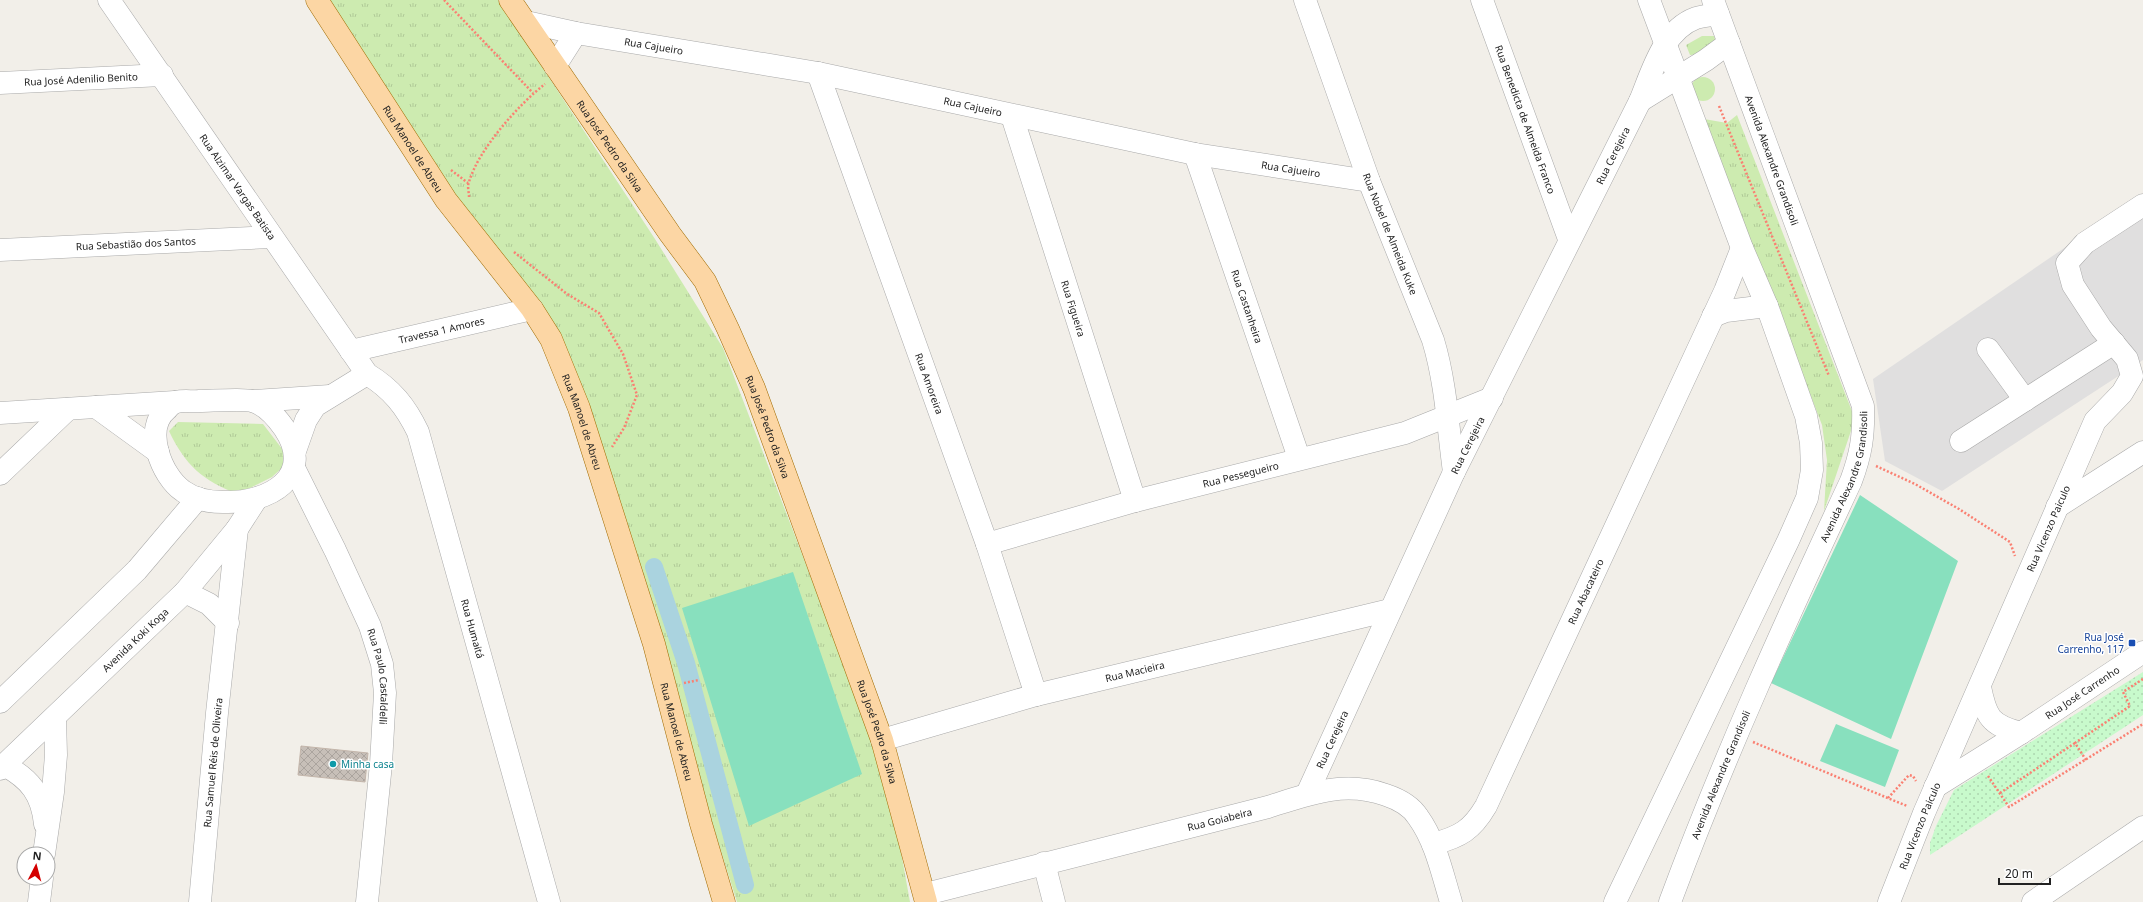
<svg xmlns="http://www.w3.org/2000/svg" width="2143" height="902" font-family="'Noto Sans',sans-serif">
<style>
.residential{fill:#e0dfdf}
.grass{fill:url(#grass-tufts)}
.park{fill:url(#park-dots)}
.garden{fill:#cdebb0}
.pitch{fill:#88e0be}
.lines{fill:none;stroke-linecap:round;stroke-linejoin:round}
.canal{stroke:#aad3df;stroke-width:18}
.building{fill:url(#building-cross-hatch);stroke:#c4b6ab}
.minor-casing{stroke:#a9a9a9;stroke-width:23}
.major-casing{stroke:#a06b00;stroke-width:23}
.path{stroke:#fa8072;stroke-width:2.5;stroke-dasharray:2 2;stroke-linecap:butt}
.minor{stroke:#fff;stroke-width:22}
.major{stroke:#fcd6a4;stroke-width:22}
.transit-dot{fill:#1a4fb4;stroke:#fff;stroke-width:1.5}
.culture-dot{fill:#0f9aa8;stroke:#fff;stroke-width:1.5}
.labels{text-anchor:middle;stroke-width:3;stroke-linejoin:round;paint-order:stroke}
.street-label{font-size:10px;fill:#222;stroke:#fff}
.transit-label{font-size:10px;fill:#164399;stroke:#fff;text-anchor:end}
.culture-label{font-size:10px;fill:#0d838f;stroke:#fff;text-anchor:start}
</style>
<defs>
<pattern id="grass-tufts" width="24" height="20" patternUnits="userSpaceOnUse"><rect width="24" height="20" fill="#cdebb0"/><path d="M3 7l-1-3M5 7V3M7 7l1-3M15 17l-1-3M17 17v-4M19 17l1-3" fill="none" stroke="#b0c997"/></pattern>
<pattern id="park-dots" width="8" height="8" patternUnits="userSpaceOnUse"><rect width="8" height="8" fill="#c8facc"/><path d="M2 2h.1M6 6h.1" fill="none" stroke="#acd6af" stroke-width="1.8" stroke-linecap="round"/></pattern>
<pattern id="building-cross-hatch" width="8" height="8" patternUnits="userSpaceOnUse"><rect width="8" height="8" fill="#c7bfb8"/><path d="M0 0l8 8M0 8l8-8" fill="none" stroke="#aba49e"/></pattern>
</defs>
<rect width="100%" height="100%" fill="#f2efe9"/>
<path class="residential" d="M2143 194V360L1942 491 1885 461 1873 379Z"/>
<path class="grass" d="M330 0H498L655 239 723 348 877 750 899 841 910 902H737L671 692 580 382 568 351 557 333 431 166Z
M1702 36H1714L1716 42 1702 54 1690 55 1686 45Z
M1737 115 1855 419 1824 511 1827 460 1822 425 1704 119 1727 123Z
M178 422 263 424 283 450V467L272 477 238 494C203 481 185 465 169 431Z"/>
<path class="park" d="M2143 672V715L1930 855V843L1936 826 1954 790Z"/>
<path class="garden" d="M1691 89a12 12 0 1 1 24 0a12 12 0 1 1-24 0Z"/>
<path class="pitch" d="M1860 495 1958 561 1891 739 1771 683Z
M793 572 862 774 749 826 682 608Z
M1836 724 1899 750 1885 787 1820 761Z"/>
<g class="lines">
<path class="canal" d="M654 567 686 663 745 885"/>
</g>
<path class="building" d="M301 746 368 753 365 782 298 775Z"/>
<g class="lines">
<g class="minor-casing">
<g id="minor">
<path id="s1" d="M109 0 367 374C392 389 406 407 418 432L549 902"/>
<path id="s2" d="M1305 0 1369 181 1433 340C1446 383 1448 428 1454 472"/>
<path id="s3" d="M1482 0 1569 239"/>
<path id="s4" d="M526 22 576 33 818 73 1195 154 1369 181"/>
<path d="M555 66 576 33"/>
<path id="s5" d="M818 73 987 544 1036 695"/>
<path id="s6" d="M0 83 162 75"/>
<path d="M1640 101 1706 60 1729 43"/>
<path id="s7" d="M1012 116 1135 501"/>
<path id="s8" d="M1195 154 1299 458"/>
<path id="s9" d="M0 250 271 237"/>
<path d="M1713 316 1726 311 1767 306"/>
<path d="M1988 349 2025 400"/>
<path id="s10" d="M351 351 532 309"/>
<path d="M200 401C212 401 246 398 255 402 266 406 277 418 284 428 317 477 268 504 223 502 209 502 194 499 183 491 161 476 143 428 167 409 169 406 173 403 176 402 184 400 193 402 200 401Z"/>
<path d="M254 401 330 396"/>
<path d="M96 407 158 452"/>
<path d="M0 413 175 402"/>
<path d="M1961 441 2114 343"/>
<path d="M295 451 306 420 315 406 367 374"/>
<path id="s11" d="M294 468 335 550 370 626 382 664 385 693 381 764 367 902"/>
<path d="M0 474 68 409"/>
<path d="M2057 507 2143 452"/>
<path id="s12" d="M987 544 1135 501 1405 433 1492 398"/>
<path d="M185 592 209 604 228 623"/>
<path d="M1980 687C1986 717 1990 725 2021 733"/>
<path d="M0 702 137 570 198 498"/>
<path id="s13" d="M882 740 1036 695 1390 610"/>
<path d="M4 765C30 779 42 794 45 824"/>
<path id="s14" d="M0 769 185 592 237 529 257 498"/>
<path id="s15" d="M1935 787 2021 733 2143 652"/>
<path id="s16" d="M1307 794 1454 472 1640 101C1652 72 1663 30 1696 18 1703 16 1711 15 1718 14"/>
<path id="s17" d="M1433 844C1460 837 1472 830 1486 806L1725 291 1742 248"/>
<path d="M44 854 53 792 56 755 55 717"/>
<path d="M1044 863 1054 902"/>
<path id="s18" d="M926 894 1268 807C1309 794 1344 780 1386 795 1398 799 1411 806 1418 817 1436 842 1442 873 1451 902"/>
<path d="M39 902 42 878"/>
<path id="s19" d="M200 902 217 713 237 529"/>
<path d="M1615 902 1788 541 1807 498 1812 470 1811 443 1806 416 1767 306 1742 248 1649 0"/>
<path id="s20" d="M1670 902C1723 759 1786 620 1851 481 1861 454 1864 436 1863 406L1713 0"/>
<path id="s21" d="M1889 902 1924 813 2095 421 2122 393 2132 376 2127 359 2101 328 2073 285 2067 263 2085 243 2143 205"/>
<path d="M2033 902 2143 827"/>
</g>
</g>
<g class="major-casing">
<g id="major">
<path id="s22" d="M317 0 446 200 532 309 551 339 579 408 654 644 701 824 724 902"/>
<path id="s23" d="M510 0 670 234 705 281 728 329 754 388 882 740 926 902"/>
</g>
</g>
<path class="path" d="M444 0 533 93
M1719 106 1829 376
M451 170 468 183
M469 197C469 192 467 186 469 182 478 150 519 104 545 84
M514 252 567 294 599 313 623 354 637 395 624 428 612 447
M1876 466 1915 484 1959 509 2010 542 2015 556
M684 683 699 680
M1753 742 1907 806
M2086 760 2075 743 2130 706 2123 692 2143 679
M1988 776 2009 807 2143 724
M2000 793 2075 743
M1888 798 1909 775 1913 776 1916 781"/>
<use href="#minor" class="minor"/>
<use href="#major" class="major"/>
</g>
<rect class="transit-dot" x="2128" y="639" width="8" height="8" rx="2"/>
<circle class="culture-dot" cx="333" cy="764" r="4"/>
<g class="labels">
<g class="street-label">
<text dy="4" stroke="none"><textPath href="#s4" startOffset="130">Rua Cajueiro</textPath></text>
<text dy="4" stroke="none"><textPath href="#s6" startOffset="81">Rua José Adenilio Benito</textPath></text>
<text dy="4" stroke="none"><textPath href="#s4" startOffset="455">Rua Cajueiro</textPath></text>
<text dy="4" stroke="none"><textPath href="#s3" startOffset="127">Rua Benedicta de Almeida Franco</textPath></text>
<text dy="4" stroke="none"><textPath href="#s23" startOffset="177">Rua José Pedro da Silva</textPath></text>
<text dy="4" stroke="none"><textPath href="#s22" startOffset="177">Rua Manoel de Abreu</textPath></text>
<text dy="4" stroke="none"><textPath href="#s16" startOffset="708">Rua Cerejeira</textPath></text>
<text transform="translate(1772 160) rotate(70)" y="4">Avenida Alexandre Grandisoli</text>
<text dy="4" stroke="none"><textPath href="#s4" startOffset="779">Rua Cajueiro</textPath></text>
<text dy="4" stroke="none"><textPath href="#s1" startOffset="227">Rua Alzimar Vargas Batista</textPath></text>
<text dy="4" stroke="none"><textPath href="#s2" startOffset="249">Rua Nobel de Almeida Kuke</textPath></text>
<text dy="4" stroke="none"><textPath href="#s9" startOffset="136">Rua Sebastião dos Santos</textPath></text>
<text dy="4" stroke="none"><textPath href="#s8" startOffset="161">Rua Castanheira</textPath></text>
<text dy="4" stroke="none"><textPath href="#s7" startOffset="202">Rua Figueira</textPath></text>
<text dy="4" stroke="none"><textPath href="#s10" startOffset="93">Travessa 1 Amores</textPath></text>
<text dy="4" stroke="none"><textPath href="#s5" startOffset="330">Rua Amoreira</textPath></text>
<text dy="4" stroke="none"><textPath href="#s22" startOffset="501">Rua Manoel de Abreu</textPath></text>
<text dy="4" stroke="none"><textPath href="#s23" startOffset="501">Rua José Pedro da Silva</textPath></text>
<text dy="4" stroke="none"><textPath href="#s16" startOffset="384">Rua Cerejeira</textPath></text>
<text dy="4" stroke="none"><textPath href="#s12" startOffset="263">Rua Pessegueiro</textPath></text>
<text dy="4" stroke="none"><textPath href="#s20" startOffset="461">Avenida Alexandre Grandisoli</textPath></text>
<text dy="4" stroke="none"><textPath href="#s21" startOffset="406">Rua Vicenzo Paiculo</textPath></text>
<text dy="4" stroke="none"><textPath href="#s17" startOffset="304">Rua Abacateiro</textPath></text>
<text dy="4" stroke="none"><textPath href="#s1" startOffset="737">Rua Humaitá</textPath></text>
<text dy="4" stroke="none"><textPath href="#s14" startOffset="187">Avenida Koki Koga</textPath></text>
<text dy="4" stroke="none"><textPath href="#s13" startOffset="262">Rua Macieira</textPath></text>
<text dy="4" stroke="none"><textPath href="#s11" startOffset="227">Rua Paulo Castaldelli</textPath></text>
<text dy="4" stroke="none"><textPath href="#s15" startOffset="175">Rua José Carrenho</textPath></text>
<text dy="4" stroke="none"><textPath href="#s22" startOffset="825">Rua Manoel de Abreu</textPath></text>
<text dy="4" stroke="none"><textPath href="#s23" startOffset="825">Rua José Pedro da Silva</textPath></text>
<text dy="4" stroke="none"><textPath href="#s16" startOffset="60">Rua Cerejeira</textPath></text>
<text dy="4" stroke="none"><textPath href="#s19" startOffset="140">Rua Samuel Réis de Oliveira</textPath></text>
<text dy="4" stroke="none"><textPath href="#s20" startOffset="137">Avenida Alexandre Grandisoli</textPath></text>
<text dy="4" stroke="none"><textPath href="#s18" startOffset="303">Rua Goiabeira</textPath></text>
<text dy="4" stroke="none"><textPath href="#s21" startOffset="82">Rua Vicenzo Paiculo</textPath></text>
</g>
<g class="transit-label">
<text x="2124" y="641">Rua José<tspan x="2124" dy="12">Carrenho, 117</tspan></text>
</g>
<g class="culture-label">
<text x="341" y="768">Minha casa</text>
</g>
</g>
<g transform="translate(36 866) rotate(6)"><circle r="19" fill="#ffffff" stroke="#a7a7a7"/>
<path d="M0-3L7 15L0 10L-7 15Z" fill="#d40000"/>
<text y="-6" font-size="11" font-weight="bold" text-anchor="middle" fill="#222222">N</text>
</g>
<path d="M1999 878v6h51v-6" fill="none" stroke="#222222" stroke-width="2"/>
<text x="2005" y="878" font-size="12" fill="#222222" stroke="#ffffff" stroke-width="3" paint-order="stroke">20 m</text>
</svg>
